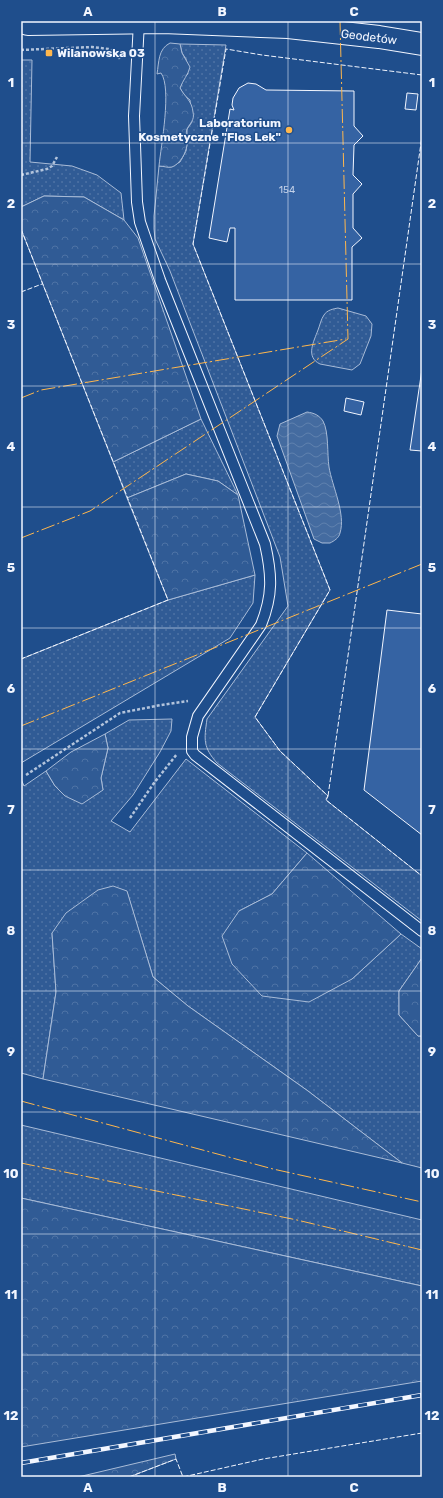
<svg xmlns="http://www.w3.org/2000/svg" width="443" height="1498" font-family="Rubik,sans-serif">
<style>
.grass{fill:url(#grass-dots);stroke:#a8bbd7}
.forest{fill:url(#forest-crowns);stroke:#a8bbd7}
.water{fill:url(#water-waves);stroke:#a8bbd7}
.building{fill:#3563a3;stroke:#f2f6ff}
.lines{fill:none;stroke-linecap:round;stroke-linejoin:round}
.lane-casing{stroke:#f2f6ff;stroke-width:12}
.secondary-casing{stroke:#f2f6ff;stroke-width:24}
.path{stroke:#b3c4dc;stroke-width:2.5;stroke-dasharray:3 2;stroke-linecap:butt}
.lane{stroke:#1f4e8c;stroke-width:10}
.secondary{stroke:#1f4e8c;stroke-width:22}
.rail-casing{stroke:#f2f6ff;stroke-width:4.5}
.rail{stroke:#1f4e8c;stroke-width:3;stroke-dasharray:9;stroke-linecap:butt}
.fence{stroke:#f2f6ff;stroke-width:1;stroke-dasharray:5 2;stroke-linecap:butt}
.power{stroke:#ffb74d;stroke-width:1;stroke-dasharray:14 3 2 3;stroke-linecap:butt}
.grid{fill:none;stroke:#f2f6ff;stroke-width:1;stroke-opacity:0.55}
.poi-dot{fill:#ffb74d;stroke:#1f4e8c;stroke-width:1.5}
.labels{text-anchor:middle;stroke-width:3;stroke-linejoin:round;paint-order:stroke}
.number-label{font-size:10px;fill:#c3d1e8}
.street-label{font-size:12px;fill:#f2f6ff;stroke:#1f4e8c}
.poi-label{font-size:12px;font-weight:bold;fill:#f2f6ff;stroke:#1f4e8c;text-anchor:start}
.neatline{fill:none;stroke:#f2f6ff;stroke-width:1.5}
.grid-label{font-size:13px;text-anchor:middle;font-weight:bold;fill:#f2f6ff}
</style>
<defs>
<pattern id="grass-dots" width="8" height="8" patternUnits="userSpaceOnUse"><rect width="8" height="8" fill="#305b95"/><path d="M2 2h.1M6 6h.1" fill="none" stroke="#4e73a5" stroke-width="1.8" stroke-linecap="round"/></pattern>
<pattern id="forest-crowns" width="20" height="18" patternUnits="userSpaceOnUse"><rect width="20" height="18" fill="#305b95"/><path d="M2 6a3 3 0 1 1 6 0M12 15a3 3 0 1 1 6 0" fill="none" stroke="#4e73a5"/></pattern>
<pattern id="water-waves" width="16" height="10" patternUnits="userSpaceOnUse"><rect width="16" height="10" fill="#446ba0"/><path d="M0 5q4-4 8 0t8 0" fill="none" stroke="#5f81ae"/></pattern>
</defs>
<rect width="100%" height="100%" fill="#1f4e8c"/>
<path class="grass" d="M180 44 226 45 193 244 330 590 255 717 280 751 328 796 326 800 422 876V921L217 763C203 747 204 740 207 719L288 606 280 557 170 271 155 239 154 229V216L159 166 171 167 180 162 186 151 187 144V129L192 122 190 100 184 95 180 88 184 77 188 74 186 59 182 53Z
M21 60H32L30 162 72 166 97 175 121 193 124 220 84 197 44 196 21 207Z
M338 308 366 316 372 324 371 336 360 364 352 370 320 364C305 357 314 341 318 330 320 325 321 319 324 315 327 310 333 309 338 308Z
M201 419 238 495 218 481 186 474 127 498 113 462Z
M255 575 253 603 230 638 21 763V659L168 600Z
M172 719 171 731 160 752 133 795 111 821 130 832 186 759 307 853 272 894 239 911 352 979 401 934 422 949V958L399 991V1015L418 1036H422V1168L402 1163 308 1091 188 1006 153 977 127 892 52 933 56 992 43 1079 21 1073V779L24 786 46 771 55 786 103 790 101 778 108 748 105 734 129 720Z
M21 1125 422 1220V1286L21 1198Z"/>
<path class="forest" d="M170 43 180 44 182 53 190 67C188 75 183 80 180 88 185 97 192 101 193 112 195 120 190 123 187 129 185 134 188 140 187 145 186 153 180 164 172 167 168 168 163 166 159 166 161 146 172 88 161 73L157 74C159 62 158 49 170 43Z
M44 196 84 197 124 220 138 238 201 419 113 462 21 229V207Z
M186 474 218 481 238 495 255 575 168 600 127 498Z
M105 734 108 748 101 778 103 790 82 804 65 796 55 786 46 771 71 752Z
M307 853 401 934 352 979 309 1002 262 996 232 964 222 936 239 911 272 894Z
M113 886 127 891 153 977 188 1006 308 1091 402 1163 43 1079 56 992 52 933 66 913 98 890Z
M422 958V1036H418L399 1015V991Z
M21 1198 422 1286V1381L21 1447Z
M175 1454 176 1459 129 1477H78Z"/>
<path class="water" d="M307 412C314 413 319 415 323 421 329 432 327 454 329 467 332 486 346 514 340 533 339 538 334 541 330 543H322L314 539 277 436 280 424Z"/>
<path class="building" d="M248 83 256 84 266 90 354 91V126L363 136 354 145 353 175 362 184 353 194V228L362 238 352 247V300H235V228H230L227 242 209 238 230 109 234 110 232 105 233 98 239 88Z
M407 93 418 94 416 110 405 109Z
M422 369V451L410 450Z
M346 398 364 402 361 415 344 411Z
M387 610 422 614V835L364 790Z"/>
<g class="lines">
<g class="lane-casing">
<path id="lane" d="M139 22 134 116 137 202 140 222 160 280 265 544C272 575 273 595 261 625L198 716 192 737V751L195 755 422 931"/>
</g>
<g class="secondary-casing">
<path id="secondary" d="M21 22 28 24 163 22 288 27 379 37 422 44"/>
</g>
<path class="path" d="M21 50 92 47 109 49 114 52 121 60
M21 175 47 169 52 166 57 157
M26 775 120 713 161 705 188 701
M130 818 154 783 177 754"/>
<use href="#lane" class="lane"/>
<use href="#secondary" class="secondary"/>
<g class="rail-casing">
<path id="rail" d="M21 1463 422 1395"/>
</g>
<use href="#rail" class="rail"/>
<path class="fence" d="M422 75 262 55 226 49 193 244 330 590 255 717 280 751 328 796 326 800 422 876
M21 229 168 600 21 659
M21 292 42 284
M328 796 422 136
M129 1477 176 1459 183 1477 263 1459 422 1433"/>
<path class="power" d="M340 21 348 339
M21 398 41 390 346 339
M21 538 90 511 348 339
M21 726 422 564
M21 1101 273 1169 422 1202
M21 1163 297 1220 422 1250"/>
</g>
<path class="grid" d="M155 21V1477M288 21V1477M21 143H422M21 264H422M21 386H422M21 507H422M21 628H422M21 749H422M21 870H422M21 991H422M21 1112H422M21 1234H422M21 1355H422"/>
<g class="poi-dot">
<rect x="45" y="49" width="8" height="8" rx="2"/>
<circle cx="289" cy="130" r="4"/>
</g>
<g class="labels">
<g class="number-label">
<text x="287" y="193">154</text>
</g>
<g class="street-label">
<text transform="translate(369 37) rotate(7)" y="4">Geodetów</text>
</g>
<g class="poi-label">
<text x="57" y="57">Wilanowska 03</text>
<text x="281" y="127" text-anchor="end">Laboratorium<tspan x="281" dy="14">Kosmetyczne "Flos Lek"</tspan></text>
</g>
</g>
<rect width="443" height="1498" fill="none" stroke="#1f4e8c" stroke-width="44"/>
<rect x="22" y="22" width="399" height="1454" class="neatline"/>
<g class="grid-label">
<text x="88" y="16">A</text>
<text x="222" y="16">B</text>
<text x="354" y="16">C</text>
<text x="11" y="87">1</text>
<text x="432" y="87">1</text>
<text x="11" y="208">2</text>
<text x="432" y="208">2</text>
<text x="11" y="329">3</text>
<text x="432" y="329">3</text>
<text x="11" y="451">4</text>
<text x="432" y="451">4</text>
<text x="11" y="572">5</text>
<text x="432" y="572">5</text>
<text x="11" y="693">6</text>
<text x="432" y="693">6</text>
<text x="11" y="814">7</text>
<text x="432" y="814">7</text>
<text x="11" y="935">8</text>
<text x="432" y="935">8</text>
<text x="11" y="1056">9</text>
<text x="432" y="1056">9</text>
<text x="11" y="1178">10</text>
<text x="432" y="1178">10</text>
<text x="11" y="1299">11</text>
<text x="432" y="1299">11</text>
<text x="11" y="1420">12</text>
<text x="432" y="1420">12</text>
<text x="88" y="1492">A</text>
<text x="222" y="1492">B</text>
<text x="354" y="1492">C</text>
</g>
</svg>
